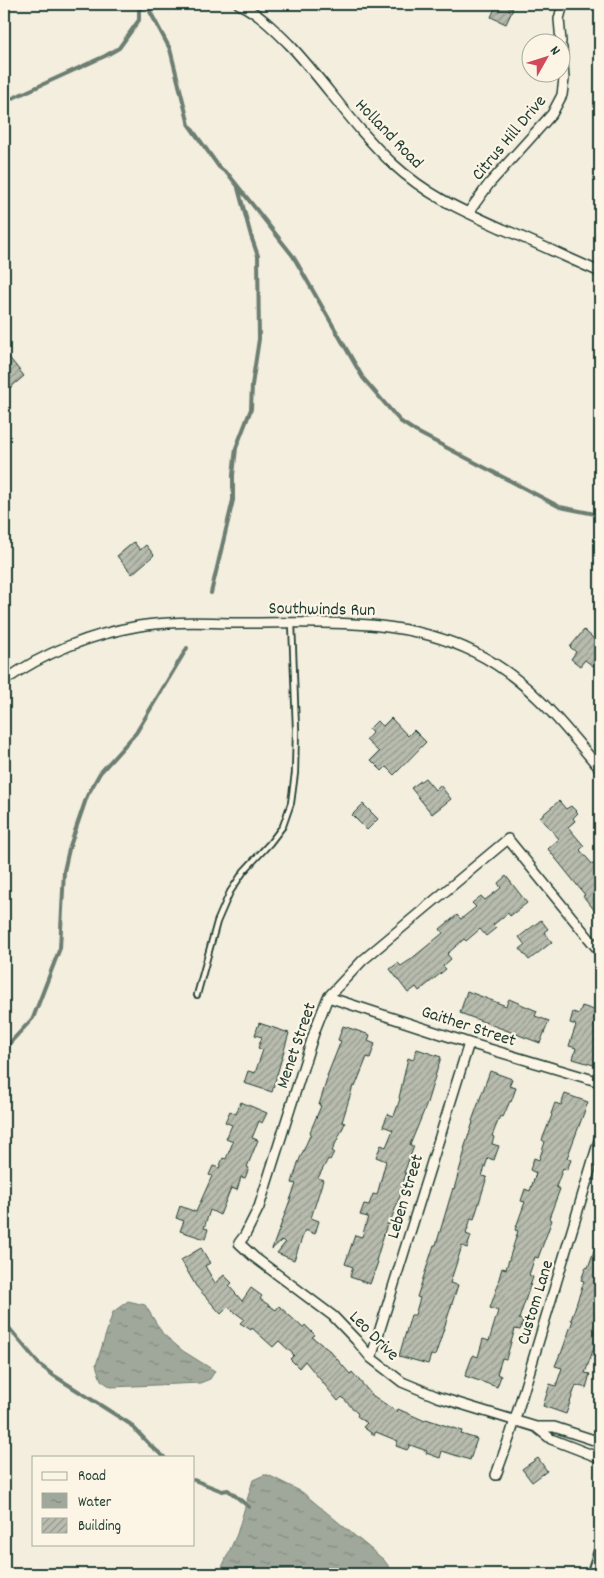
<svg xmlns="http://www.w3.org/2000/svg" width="604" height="1578" font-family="Dekko,sans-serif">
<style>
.water{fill:url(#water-ripples);stroke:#6c7d72}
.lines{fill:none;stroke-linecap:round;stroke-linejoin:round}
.stream{stroke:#6c7d72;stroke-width:4}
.building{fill:url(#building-hatch);stroke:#1f3d34}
.service-casing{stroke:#1f3d34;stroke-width:8}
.minor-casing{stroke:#1f3d34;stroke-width:12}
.tertiary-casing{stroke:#1f3d34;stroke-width:15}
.service{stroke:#fcf5e5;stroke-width:4.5}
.minor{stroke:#fcf5e5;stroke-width:9}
.tertiary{stroke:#fcf5e5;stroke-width:11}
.labels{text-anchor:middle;stroke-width:4.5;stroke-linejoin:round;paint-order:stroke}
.street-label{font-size:18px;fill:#1f3d34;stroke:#fcf5e5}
</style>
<defs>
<pattern id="water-ripples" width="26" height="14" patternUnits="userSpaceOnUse" patternTransform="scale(1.25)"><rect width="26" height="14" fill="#a0a89b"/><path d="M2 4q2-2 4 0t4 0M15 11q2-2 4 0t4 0" fill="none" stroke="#828a7f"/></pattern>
<pattern id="building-hatch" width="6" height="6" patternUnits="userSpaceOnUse" patternTransform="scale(1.25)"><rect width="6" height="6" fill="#b8bcae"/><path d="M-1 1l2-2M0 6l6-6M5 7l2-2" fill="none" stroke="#959a8e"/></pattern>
</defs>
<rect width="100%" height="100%" fill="#f3eede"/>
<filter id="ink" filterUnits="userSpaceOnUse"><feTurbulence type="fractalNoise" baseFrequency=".02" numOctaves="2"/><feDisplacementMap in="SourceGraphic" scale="10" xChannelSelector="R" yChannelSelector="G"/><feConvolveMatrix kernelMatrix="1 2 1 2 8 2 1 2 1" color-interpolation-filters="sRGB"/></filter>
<g filter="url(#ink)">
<path class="water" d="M128 1301 145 1305 163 1334 183 1351 215 1371 210 1379 200 1383 111 1387 101 1380 96 1365 113 1312Z
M264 1475H268L302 1492 384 1560 394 1574H219L237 1534 253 1480Z"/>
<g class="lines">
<path class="stream" d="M146 4 170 49 189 125 219 167 229 175 293 256 363 378 400 421 415 431 560 507 600 515
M4 102 105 56 119 48 139 20V11L142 4
M211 593 233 500V475L236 448 251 409 252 385 259 339 258 256 251 236 238 188
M4 1052 8 1045 33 1018 60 948 64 871 69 849 87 796 100 773 136 733 187 648
M4 1322 40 1365 53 1375 130 1424 150 1445 164 1457
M194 1480 222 1491 228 1490 249 1507"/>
</g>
<path class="building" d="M497 4H502L513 9 506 24 491 17Z
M4 351 24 376 4 393Z
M134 542 140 550 146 545 154 555 132 574 117 556Z
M584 630 600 644V657L593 666 585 660 580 666 571 659 576 652 570 647Z
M391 718 408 736 414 730 426 742 394 775 386 767 382 771 371 760 379 752 366 740 372 733 369 729 377 721 383 726Z
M425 778 435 790 440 785 451 799 432 814 411 788Z
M559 801 566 809 571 806 578 813 573 818 575 821 568 827 584 846 580 850 593 865 600 858V917L583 896 585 895 548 849 559 839 540 817Z
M363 804 378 819 367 830 352 815Z
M506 876 527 903 510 916 508 913 493 925 496 928 486 936 480 929 466 941 464 939 447 954 451 959 443 966 446 969 419 991 416 987 408 993 390 969 398 963 401 966 410 960 443 933 440 929 457 915 461 919 476 907 472 903 481 896 485 900 501 888 498 883Z
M541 920 548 929 544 932 552 942 529 960 520 949 525 945 519 937Z
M467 991 506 1006 509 999 537 1011 535 1016 549 1021 540 1043 460 1013Z
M582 1006 600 1012V1024L595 1041 600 1043V1057L597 1066 573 1059 576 1048 569 1046 576 1025 570 1023 573 1012 579 1014Z
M259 1023 289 1033 272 1092 244 1083 248 1071 255 1073 263 1050 258 1048 262 1037 255 1035Z
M343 1026 370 1035 368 1041 375 1044 370 1058 367 1057 355 1087 353 1086 342 1122 345 1123 332 1151 334 1152 330 1160 328 1159 318 1178 323 1180 311 1218 319 1221 315 1234 305 1230 294 1260 277 1253 285 1243 282 1240 272 1249 296 1184 292 1183 298 1163 311 1133 310 1132 321 1106 319 1105 328 1076H327L341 1041 338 1040Z
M417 1049 441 1057 426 1106 410 1145 414 1146 404 1173H406L400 1196 389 1225 387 1224 376 1261 378 1262 370 1284 350 1277 353 1267 345 1264 355 1235 362 1237 368 1217 360 1215 364 1204 369 1205 373 1194 377 1195 386 1161 376 1157 381 1145 386 1147 393 1130 383 1126 388 1114 394 1116 400 1099 399 1098 408 1058 413 1060Z
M490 1071 512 1079 509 1086 516 1088 511 1102 510 1101 503 1117 500 1116 492 1136 494 1137 492 1144 499 1146 494 1160 488 1158 482 1176 487 1177 474 1219 471 1218 466 1234 471 1236 467 1248 462 1246 450 1283 458 1285 435 1356 431 1355 428 1364 399 1356 411 1315H415L420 1298 417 1297 434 1245H436L453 1188 454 1189 465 1150 464 1149 473 1122 472 1121Z
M565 1094 588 1102 567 1158 571 1160 567 1170 563 1168 556 1187 560 1189 549 1218 552 1220 538 1258 535 1257 529 1275 533 1277 519 1319 523 1321 520 1330 515 1329 506 1359 502 1358 497 1374 501 1376 497 1387 465 1376 473 1355 478 1357 483 1339 489 1341 498 1311 490 1308 499 1282H498L502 1268 506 1269 518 1231 515 1230 525 1202 521 1201 525 1189 530 1191 536 1173 530 1170 534 1158 539 1160 545 1142 542 1140 552 1115 551 1114 555 1103 561 1105Z
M241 1102 267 1113 262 1123 259 1121 252 1138 258 1140 247 1167 249 1168 245 1178 241 1177 237 1190 231 1188 220 1215 210 1210 204 1228 208 1229 205 1239 180 1231 184 1221 176 1218 180 1206 196 1212 212 1176 209 1175 213 1166 219 1168 223 1158 226 1159 233 1142 226 1139 232 1125 225 1122 230 1111 236 1114Z
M599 1236 600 1237V1320L595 1334 600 1336V1342L599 1347 595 1345 585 1373 590 1374 586 1388 576 1385 566 1414 543 1406 550 1384 556 1386 562 1368 555 1366 560 1354H561L573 1320H571L584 1281 581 1280 586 1267 588 1268Z
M201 1248 210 1263 205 1266 215 1283 224 1275 232 1283 229 1286 242 1301 251 1288 262 1296 260 1299 276 1310 279 1306 303 1328 305 1325 315 1335 312 1337 330 1351 350 1374 352 1372 372 1395 397 1412 398 1409 425 1421 426 1419 462 1431 461 1434 477 1439 470 1460 442 1451 440 1458 426 1453 427 1451 410 1445 407 1450 396 1446 398 1441 376 1432 374 1435 363 1427 367 1423 357 1416 358 1414 342 1397 338 1401 305 1361 299 1368 290 1359 294 1355 279 1341 273 1347 252 1328 251 1330 240 1323 244 1319 228 1307 221 1314 196 1286 181 1260Z
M538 1458 547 1471 532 1482 522 1469Z"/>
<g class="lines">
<g class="service-casing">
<path id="service" d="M197 995 217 922 230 892 244 871 270 843 283 826 291 803 295 773 296 729 292 623"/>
</g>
<g class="minor-casing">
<path id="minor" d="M239 4C258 13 274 29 289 44 325 82 354 128 393 164 428 196 461 210 503 229 536 243 568 258 600 272
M561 42 559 19 563 4
M468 213 489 184 552 114 562 95 564 79 562 48
M4 681C43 653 92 634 139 626 175 620 212 623 248 623 324 623 404 617 474 652 527 678 563 724 600 769
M600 952 508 839 363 960 328 997 315 1030 259 1207 245 1235 239 1243 254 1257 333 1316 356 1340 371 1358 402 1382 438 1397 536 1427 551 1439 600 1458
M328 997 469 1043 600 1082
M371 1358 469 1043
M536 1427H554L600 1442
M496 1475 511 1433 600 1137"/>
</g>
<g class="tertiary-casing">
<path id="tertiary" d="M593 1574 600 1552"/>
</g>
<use href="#service" class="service"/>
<use href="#minor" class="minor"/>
<use href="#tertiary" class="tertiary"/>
</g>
</g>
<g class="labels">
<g class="street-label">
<text transform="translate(390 133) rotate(46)" y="6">Holland Road</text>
<text transform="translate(508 137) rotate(-50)" y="6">Citrus Hill Drive</text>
<text transform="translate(322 608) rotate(1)" y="6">Southwinds Run</text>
<text transform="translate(469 1025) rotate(18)" y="6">Gaither Street</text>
<text transform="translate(295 1045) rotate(-71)" y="6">Menet Street</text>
<text transform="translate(404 1196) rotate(-73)" y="6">Leben Street</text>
<text transform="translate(534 1302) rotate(-73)" y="6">Custom Lane</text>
<text transform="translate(375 1335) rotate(45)" y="6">Leo Drive</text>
</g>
</g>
<rect width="604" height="1578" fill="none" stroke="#fcf5e5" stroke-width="20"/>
<rect x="10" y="10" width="584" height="1558" fill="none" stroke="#1f3d34" stroke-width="2" filter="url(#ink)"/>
<rect x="32" y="1456" width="162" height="90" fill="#fcf5e5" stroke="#a4ab9e"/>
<rect x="42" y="1472" width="25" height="8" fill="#fcf5e5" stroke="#a4ab9e"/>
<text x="78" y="1480" font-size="15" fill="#1f3d34">Road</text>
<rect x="42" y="1493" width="25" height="15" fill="url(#water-ripples)" stroke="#a4ab9e"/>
<text x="78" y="1506" font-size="15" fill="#1f3d34">Water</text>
<rect x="42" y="1518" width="25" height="15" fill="url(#building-hatch)" stroke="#a4ab9e"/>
<text x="78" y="1530" font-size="15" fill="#1f3d34">Building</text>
<g transform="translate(546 58) rotate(51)"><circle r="24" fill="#fcf5e5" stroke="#a4ab9e"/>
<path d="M0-4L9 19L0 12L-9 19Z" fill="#d1495b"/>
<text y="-8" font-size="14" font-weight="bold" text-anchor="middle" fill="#1f3d34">N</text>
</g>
</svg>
